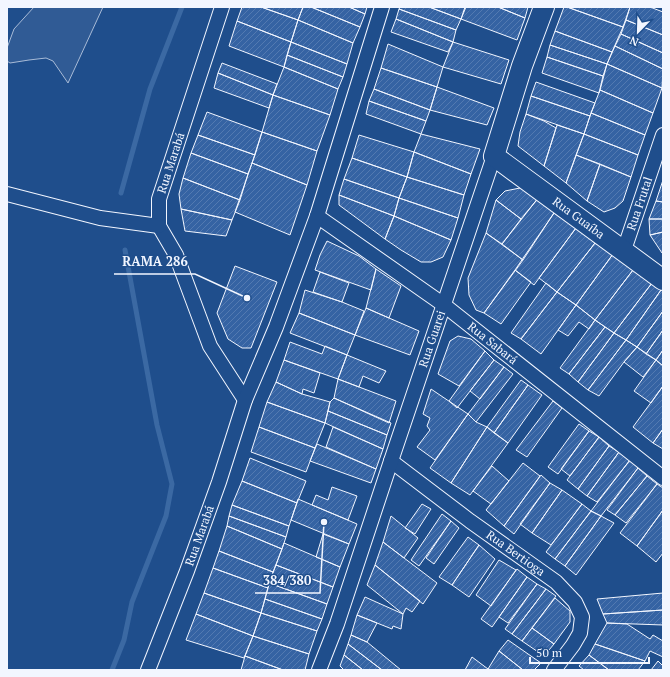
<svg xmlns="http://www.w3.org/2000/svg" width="670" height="677" font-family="'PT Serif',serif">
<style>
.parking{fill:#305b95;stroke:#a8bbd7}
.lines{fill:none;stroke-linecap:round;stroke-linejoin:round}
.stream{stroke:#3b69a3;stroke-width:5}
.building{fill:url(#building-hatch);stroke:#f2f6ff}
.street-casing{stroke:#f2f6ff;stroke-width:16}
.secondary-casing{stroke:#f2f6ff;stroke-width:22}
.street{stroke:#1f4e8c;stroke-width:14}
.secondary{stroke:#1f4e8c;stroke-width:20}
.labels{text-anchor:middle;stroke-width:3;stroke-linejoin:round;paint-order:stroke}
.street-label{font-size:12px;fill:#f2f6ff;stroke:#1f4e8c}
.leader{fill:none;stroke:#f2f6ff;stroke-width:1.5}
.callout-dot{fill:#f2f6ff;stroke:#1f4e8c;stroke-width:1.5}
.callout-label{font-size:13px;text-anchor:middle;font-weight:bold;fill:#f2f6ff;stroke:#1f4e8c;stroke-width:3;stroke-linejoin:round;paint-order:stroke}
</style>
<defs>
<pattern id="building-hatch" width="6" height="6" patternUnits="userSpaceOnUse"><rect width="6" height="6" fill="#3563a3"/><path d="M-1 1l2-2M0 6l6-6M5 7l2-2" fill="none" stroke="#537ab1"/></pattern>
</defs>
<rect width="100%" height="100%" fill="#1f4e8c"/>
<path class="parking" d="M34 7H103L68 83 53 61 46 58 29 60 10 63 7 61V48L14 29Z"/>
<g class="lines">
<path class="stream" d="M121 193 150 89 182 7
M112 670 124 640 132 602 166 516 172 484 157 425 125 250"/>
</g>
<path class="building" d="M242 7H261L298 20 291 42 237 21Z
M261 7H303L298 20Z
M303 7H311L360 27 353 43 298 20Z
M311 7H349L365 14 360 27Z
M349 7H367L365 14Z
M400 7H429L461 19 456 30 399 9Z
M429 7H466L461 19Z
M465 7H498L525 18 517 40 461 19Z
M498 7H528L525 18Z
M564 7H567L623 27 612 52 555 31Z
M567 7H630L623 27Z
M630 7H650L663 12V35L626 20Z
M399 9 456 30 453 42 396 19Z
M396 19 453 42 448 52 391 32Z
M298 20 353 43 347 64 291 42Z
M626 20 663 35V53L621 34Z
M237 21 291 42 284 67 229 46Z
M555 31 612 52 607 64 550 45Z
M621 34 663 53V69L615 46Z
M291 42 347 64 343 77 287 55Z
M453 42 509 60 501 84 443 67Z
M388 44 443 67 437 87 381 68Z
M550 45 607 64 603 76 547 57Z
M615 46 663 69 662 88 607 64Z
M287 55 343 77 338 89 284 67Z
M547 57 603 76 599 93 542 73Z
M222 63 277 84 273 95 218 73Z
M607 64 662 88 653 113 600 90Z
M284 67 338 89 330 115 273 95Z
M381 68 437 87 430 110 374 89Z
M218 73 273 95 269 108 214 88Z
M536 82 595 103 590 116 531 96Z
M437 87 494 108 487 125 430 110Z
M374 89 430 110 426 121 369 101Z
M600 90 653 113 645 135 591 113Z
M273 95 330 115 317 151 262 132Z
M531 96 590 116 584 134 526 114Z
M369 101 426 121 421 134 366 114Z
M207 112 262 132 255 155 198 135Z
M591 113 645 135 638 155 584 134Z
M526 114 544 121 556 128 544 166 518 146 520 132Z
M557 125 584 134 566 183 544 166Z
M262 132 317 151 307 185 252 163Z
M421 134 480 149 471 174 414 152Z
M584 134 638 155 631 177 576 155Z
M198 135 255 155 248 174 191 153Z
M359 135 414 152 407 177 352 158Z
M414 152 471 174 464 195 407 177Z
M191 153 248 174 240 200 183 178Z
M576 155 600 164 587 201 566 183Z
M352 158 407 177 399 198 344 179Z
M252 163 307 185 290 235 235 212Z
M600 164 631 177 623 201 615 208 604 212 587 201Z
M407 177 464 195 458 218 399 198Z
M183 178 240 200 232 220 181 209 179 194Z
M344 179 399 198 394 216 339 195Z
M663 180V202L656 201Z
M520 188 539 197 521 219 496 200 505 191Z
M339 195 394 216 385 239 339 205Z
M539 197 554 213 523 260 502 244Z
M399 198 458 218 451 240 394 216Z
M496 200 521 219 502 244 486 233Z
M656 201 663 202V219H649Z
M181 209 232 220 226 236 185 231Z
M554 213 576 228 534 285 515 270Z
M394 216 451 240 443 257 431 262H421L401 250 385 239Z
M649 219H663V232L650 235Z
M576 228 595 243 557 292 539 278Z
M663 232V252L662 253 650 235Z
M486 233 523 260 484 313 476 310 469 295 468 278Z
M327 241 359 256 376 269 371 290 315 270 320 255Z
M595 243 613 254 576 305 557 292Z
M613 254 633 270 595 320 576 305Z
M235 266 277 282 251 348H242L228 339 217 313Z
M376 269 401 286 389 318 366 308Z
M515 270 531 282 501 324 484 313Z
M633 270 652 283 614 333 595 320Z
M320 272 349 283 342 302 313 292Z
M546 283 557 292 521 339 511 333Z
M652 283 661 290 626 340 614 333Z
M305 290 342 302 364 311 355 335 299 313Z
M661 290 663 291V311L637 347 626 340Z
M557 292 576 305 541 354 521 339Z
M576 305 595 320 589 329 579 322 568 336 558 330Z
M366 308 419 331 410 355 355 335Z
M663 311V330L646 354 637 347Z
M299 313 355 335 347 355 290 333Z
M595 320 605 327 569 374 560 368Z
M605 327 614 333 578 382 569 374Z
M663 330V350L656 360 646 354Z
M614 333 626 340 588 390 578 382Z
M458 336 471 339 485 351 459 386 438 374 450 341Z
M626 340 637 347 624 362 599 396 588 390Z
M290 342 322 354 325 346 347 355 338 379 284 360Z
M637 347 656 360 643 377 624 362Z
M663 350V366L656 360Z
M485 351 494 360 457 408 449 401Z
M347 355 386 371 379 383 363 376 359 387 338 379Z
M284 360 320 373 314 393 303 389 302 394 276 382Z
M494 360 504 367 480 399 470 391Z
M656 360 663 366V386L651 403 634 391Z
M504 367 513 374 476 422 468 414Z
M338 379 396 401 389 423 334 398Z
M521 380 528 385 494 433 487 427Z
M276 382 302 394 330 402 325 423 267 402Z
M528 385 542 395 508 443 494 433Z
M663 386V429L653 443 633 427Z
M431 389 468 414 435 460 417 447 430 430 427 426 430 418 423 414Z
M334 398 391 423 387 435 328 411 330 402Z
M553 401 562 408 527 457 516 450Z
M267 402 325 423 315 448 259 427Z
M328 411 387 435 383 449 325 423Z
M468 414 476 422 487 427 451 483 430 468Z
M579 424 589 431 558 474 548 467Z
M259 427 315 448 306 472 251 452Z
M333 427 383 449 376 469 326 447Z
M487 427 508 443 470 495 451 483Z
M663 429V449L653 443Z
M589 431 599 437 570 476 561 469Z
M599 437 609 446 578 489 567 480Z
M317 444 376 469 371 483 310 461Z
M609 446 619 452 587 496 578 489Z
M619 452 630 460 597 502 587 496Z
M250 458 306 481 297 503 242 481Z
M630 460 638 468 601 516 591 511Z
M523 463 540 476 504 526 486 510Z
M492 466 509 481 491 504 473 491Z
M638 468 647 476 615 515 607 510Z
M541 475 550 483 514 534 504 526Z
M647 476 657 484 626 523 615 515Z
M242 481 297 503 289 526 232 505Z
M550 483 562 490 532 533 520 524Z
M657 484 663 488V510L637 546 620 533Z
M332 487 357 496 348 520 312 505 316 495 328 500Z
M562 490 582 504 551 545 532 533Z
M298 499 357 524 349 544 291 520Z
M422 504 431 509 415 534 405 528Z
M582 504 591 511 555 559 546 552Z
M232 505 289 526 286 537 229 516Z
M663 510V553L656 562 637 546Z
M591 511 601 516 565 566 555 559Z
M442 514 451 521 419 566 411 560Z
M229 516 286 537 282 549 227 526Z
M391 516 418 538 404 558 383 542Z
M601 516 614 523 576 575 565 566Z
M451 521 459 528 434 564 426 558Z
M227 526 282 549 273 572 219 551Z
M323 534 349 544 340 567 316 557Z
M468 537 479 545 452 585 439 577Z
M383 542 437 583 423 604 375 565Z
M284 543 340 567 333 587 276 565Z
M479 545 495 559 469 597 452 585Z
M219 551 273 572 268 588 213 568Z
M499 560 516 570 491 606 476 595Z
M276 565 333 587 327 604 269 583Z
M375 565 420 601 412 612 406 608 403 614 367 585Z
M213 568 268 588 261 613 204 593Z
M517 569 527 577 492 627 481 619Z
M527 577 537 584 508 623 499 617Z
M269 583 327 604 322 619 265 599Z
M537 584 546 589 512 634 505 629Z
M546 589 556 596 522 641 512 634Z
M204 593 261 613 253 636 196 614Z
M663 593V610L603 614 597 599Z
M365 597 403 614 401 629 393 626 392 629 357 615Z
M555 598 570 611V622L554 644 532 628Z
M265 599 322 619 317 631 261 613Z
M663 610V625L607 623 603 614Z
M261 613 317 631 309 654 253 636Z
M196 614 253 636 244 658 186 640Z
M357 615 377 623 367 642 351 635Z
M607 623 627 624 650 639 653 635 663 641V657L650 651 645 661 595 644Z
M532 628 554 644 544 656 522 641Z
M351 635 367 642 401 670H382L348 644Z
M253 636 309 654 305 670H283L245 656Z
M508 640 541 663 534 670H523L499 651Z
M348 644 382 670H363L344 655Z
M595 644 645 661 638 670H609L589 655Z
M499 651 523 670H490L488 669Z
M344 655 363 670H344L340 666Z
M589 655 609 670H584L579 666Z
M245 656 283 670H241Z
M472 657 488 669 490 670H465Z
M658 661 663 666V670H651Z"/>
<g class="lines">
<g class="street-casing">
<g id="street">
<path d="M222 7 159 199V226L176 255 210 346 245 400"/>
<path d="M7 194 100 218 159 226"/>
<path id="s1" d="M317 216 444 305 663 478"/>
<path id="s2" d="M624 250 663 135"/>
<path id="s3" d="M391 461 470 521 556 582 575 602 582 617 580 633 573 645 554 670"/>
<path id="s4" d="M148 670 187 571 219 482 245 400 276 327 317 216 382 7"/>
<path id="s5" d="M319 670 337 624 391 461 494 156"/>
</g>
</g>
<g class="secondary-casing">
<g id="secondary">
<path id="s6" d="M544 7 522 66 494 156 663 280"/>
</g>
</g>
<use href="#street" class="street"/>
<use href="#secondary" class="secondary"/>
</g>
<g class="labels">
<g class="street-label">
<text transform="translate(171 163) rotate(-72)" y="4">Rua Marabá</text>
<text dy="4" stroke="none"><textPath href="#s2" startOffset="49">Rua Frutal</textPath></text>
<text dy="4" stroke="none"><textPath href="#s6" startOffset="262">Rua Guaíba</textPath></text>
<text dy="4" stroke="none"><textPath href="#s5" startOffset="350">Rua Guarei</textPath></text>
<text dy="4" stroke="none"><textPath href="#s1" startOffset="217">Rua Sabará</textPath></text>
<text dy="4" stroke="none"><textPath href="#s4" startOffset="144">Rua Marabá</textPath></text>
<text dy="4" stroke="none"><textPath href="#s3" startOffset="155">Rua Bertioga</textPath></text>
</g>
</g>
<path class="leader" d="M247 298L195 274H114M324 522L320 593H255"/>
<g class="callout-dot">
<circle cx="247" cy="298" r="4"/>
<circle cx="324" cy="522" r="4"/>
</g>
<g class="callout-label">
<text x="155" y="266">RAMA 286</text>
<text x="287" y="585">384/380</text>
</g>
<rect width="670" height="677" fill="none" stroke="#f2f6ff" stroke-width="16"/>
<g transform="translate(638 32) rotate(203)" stroke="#1f4e8c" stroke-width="3" paint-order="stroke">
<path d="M0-3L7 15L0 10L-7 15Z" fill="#f2f6ff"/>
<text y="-6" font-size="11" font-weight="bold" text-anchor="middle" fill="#f2f6ff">N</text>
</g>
<path d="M530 657v6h119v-6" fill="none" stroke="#f2f6ff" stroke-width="2"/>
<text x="536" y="657" font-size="12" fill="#f2f6ff" stroke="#1f4e8c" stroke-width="3" paint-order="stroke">50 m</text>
</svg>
